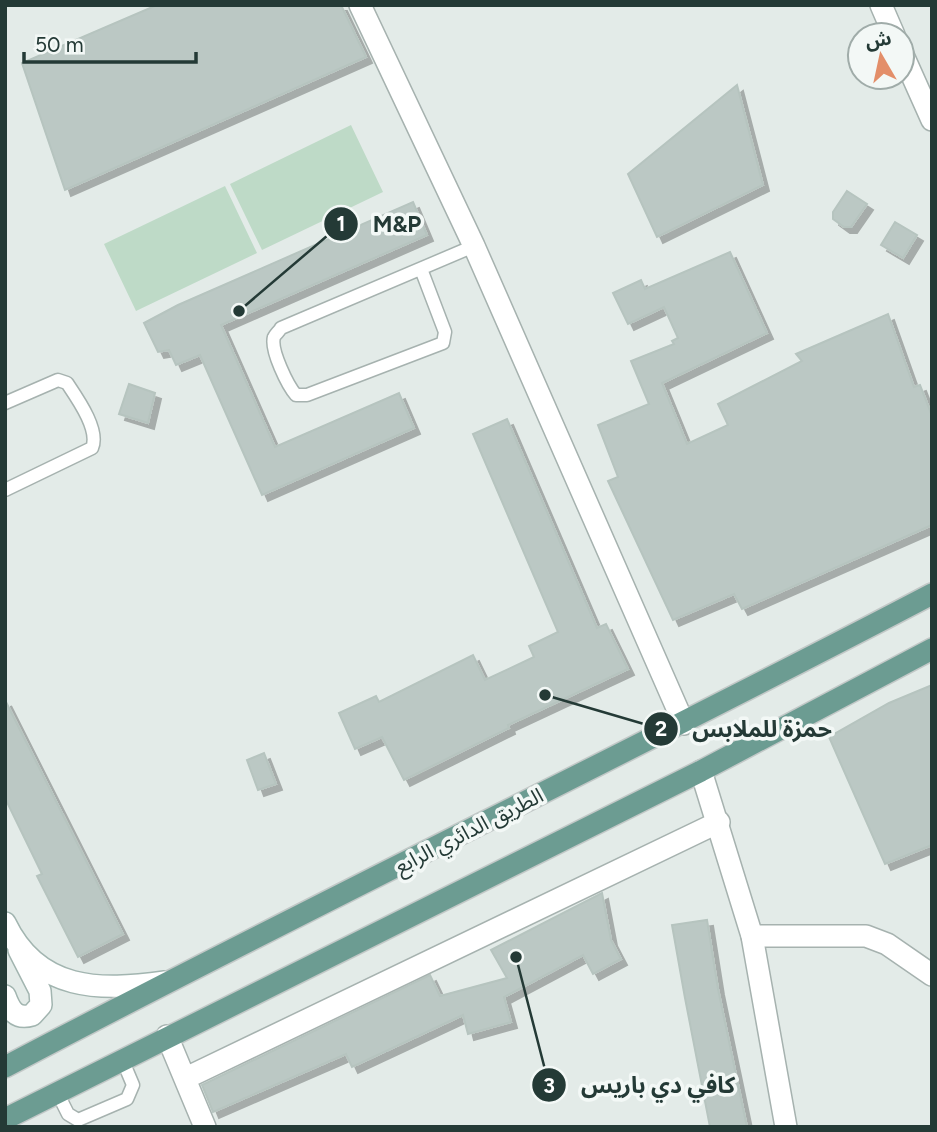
<svg xmlns="http://www.w3.org/2000/svg" width="937" height="1132" font-family="Figtree,'Noto Sans Arabic',sans-serif">
<style>
.green{fill:#bedac7}
.building{fill:#bbc8c4;stroke:#b6c4bf;stroke-width:2;filter:url(#shadow)}
.lines{fill:none;stroke-linecap:round;stroke-linejoin:round}
.service-casing{stroke:#a6b2af;stroke-width:15}
.minor-casing{stroke:#a6b2af;stroke-width:24}
.tertiary-casing{stroke:#a6b2af;stroke-width:24}
.secondary-casing{stroke:#a2b5b0;stroke-width:24}
.primary-casing{stroke:#c2c8c7;stroke-width:24}
.service{stroke:#fff;stroke-width:12}
.minor{stroke:#fff;stroke-width:21}
.tertiary{stroke:#fff;stroke-width:21}
.secondary{stroke:#fff;stroke-width:21}
.primary{stroke:#6c9c92;stroke-width:21}
.labels{text-anchor:middle;stroke-width:7;stroke-linejoin:round;paint-order:stroke}
.street-label{font-size:21px;fill:#243a36;stroke:#f3f8f6}
.leader{fill:none;stroke:#243a36;stroke-width:2.5}
.callout-dot{fill:#243a36;stroke:#f3f8f6;stroke-width:2.5}
.mark-label{font-size:21px;text-anchor:middle;font-weight:bold;fill:#fff}
.callout-label{font-size:23px;text-anchor:middle;font-weight:bold;fill:#243a36;stroke:#f3f8f6;stroke-width:7;stroke-linejoin:round;paint-order:stroke}
</style>
<defs>
<filter id="shadow"><feDropShadow dx="6" dy="6" stdDeviation="0" flood-color="#0004"/></filter>
</defs>
<rect width="100%" height="100%" fill="#e3ebe8"/>
<path class="green" d="M351 125 383 192 262 250 230 184Z
M225 186 257 253 136 311 104 244Z"/>
<path class="building" d="M157 5H341L366 57 65 190 22 63Z
M737 85 763 185 657 237 628 174Z
M847 191 867 204 851 227H844L833 219V212Z
M413 202 427 235 221 325 275 447 399 393 414 428 262 495 200 355 176 365 169 350 158 352 144 323 178 305Z
M895 222 917 235 903 258 881 245Z
M730 252 767 333 662 383 687 444 728 425 718 404 802 361 796 354 888 314 914 387 920 385 932 416V525L742 609 734 594 673 620 608 481 618 477 598 425 649 404 631 361 674 344 672 341 678 338 664 307 628 324 613 293 641 280 645 289Z
M129 384 155 393 148 423 119 414Z
M507 419 597 628 606 624 628 669 508 725 509 728 404 780 382 737 355 749 339 713 376 696 379 702 473 655 485 680 534 657 529 646 558 632 473 434Z
M932 685V845L885 864 829 737 889 703Z
M5 700 123 934 78 957 37 876 42 874 5 798Z
M264 753 276 784 258 790 247 760Z
M602 893 611 940 621 959 593 974 583 955 504 997 511 1022 468 1034 463 1015 352 1067 346 1054 213 1112 202 1085 430 975 440 996 507 978 491 950Z
M707 920 718 989 747 1127H710L685 998 672 925Z"/>
<g class="lines">
<g class="service-casing">
<path id="service" d="M421 269 445 332 443 343 307 395H296C288 386 270 350 274 337 274 336 281 329 281 328L474 246
M5 403 58 380 67 383C77 398 100 430 92 448L5 490
M57 1092 68 1114 78 1120 127 1099 133 1085 122 1059"/>
</g>
<g class="minor-casing">
<path id="minor" d="M360 5 474 246 684 724
M881 5 894 35
M902 53 932 120
M752 936H866L887 944 932 975
M167 1036 205 1127
M186 1078 719 822"/>
</g>
<g class="tertiary-casing">
<path id="tertiary" d="M701 771 752 936 786 1127"/>
</g>
<g class="secondary-casing">
<path id="secondary" d="M5 923C38 992 100 991 165 982
M5 996C10 1010 16 1020 32 1015L41 1005 40 991 19 950"/>
</g>
<g class="primary-casing">
<path id="primary" d="M5 1067C312 905 625 755 932 594
M5 1119 701 771 932 649"/>
</g>
<use href="#service" class="service"/>
<use href="#minor" class="minor"/>
<use href="#tertiary" class="tertiary"/>
<use href="#secondary" class="secondary"/>
<use href="#primary" class="primary"/>
</g>
<g class="labels">
<g class="street-label">
<text transform="translate(469 831) rotate(-27)" y="7">الطريق الدائري الرابع</text>
</g>
</g>
<path class="leader" d="M239 311L341 224M545 695L661 729M516 957L549 1085"/>
<g class="callout-dot">
<circle cx="239" cy="311" r="7"/>
<circle cx="545" cy="695" r="7"/>
<circle cx="516" cy="957" r="7"/>
<circle cx="341" cy="224" r="18"/>
<circle cx="661" cy="729" r="18"/>
<circle cx="549" cy="1085" r="18"/>
</g>
<g class="mark-label">
<text x="341" y="231">1</text>
<text x="661" y="736">2</text>
<text x="549" y="1093">3</text>
</g>
<g class="callout-label">
<text x="397" y="232">M&amp;P</text>
<text x="762" y="737">حمزة للملابس</text>
<text x="658" y="1093">كافي دي باريس</text>
</g>
<rect width="937" height="1132" fill="none" stroke="#243a36" stroke-width="14"/>
<g transform="translate(881 56) rotate(351)"><circle r="33" fill="#f3f8f6" stroke="#a0aca9" stroke-width="2"/>
<path d="M0-5L12 26L0 18L-12 26Z" fill="#e38e69"/>
<text y="-10" font-size="19" font-weight="bold" text-anchor="middle" fill="#243a36">ش</text>
</g>
<path d="M24 52v10h172v-10" fill="none" stroke="#243a36" stroke-width="3.5"/>
<text x="35" y="52" font-size="21" fill="#243a36" stroke="#f3f8f6" stroke-width="5" paint-order="stroke">50 m</text>
</svg>
